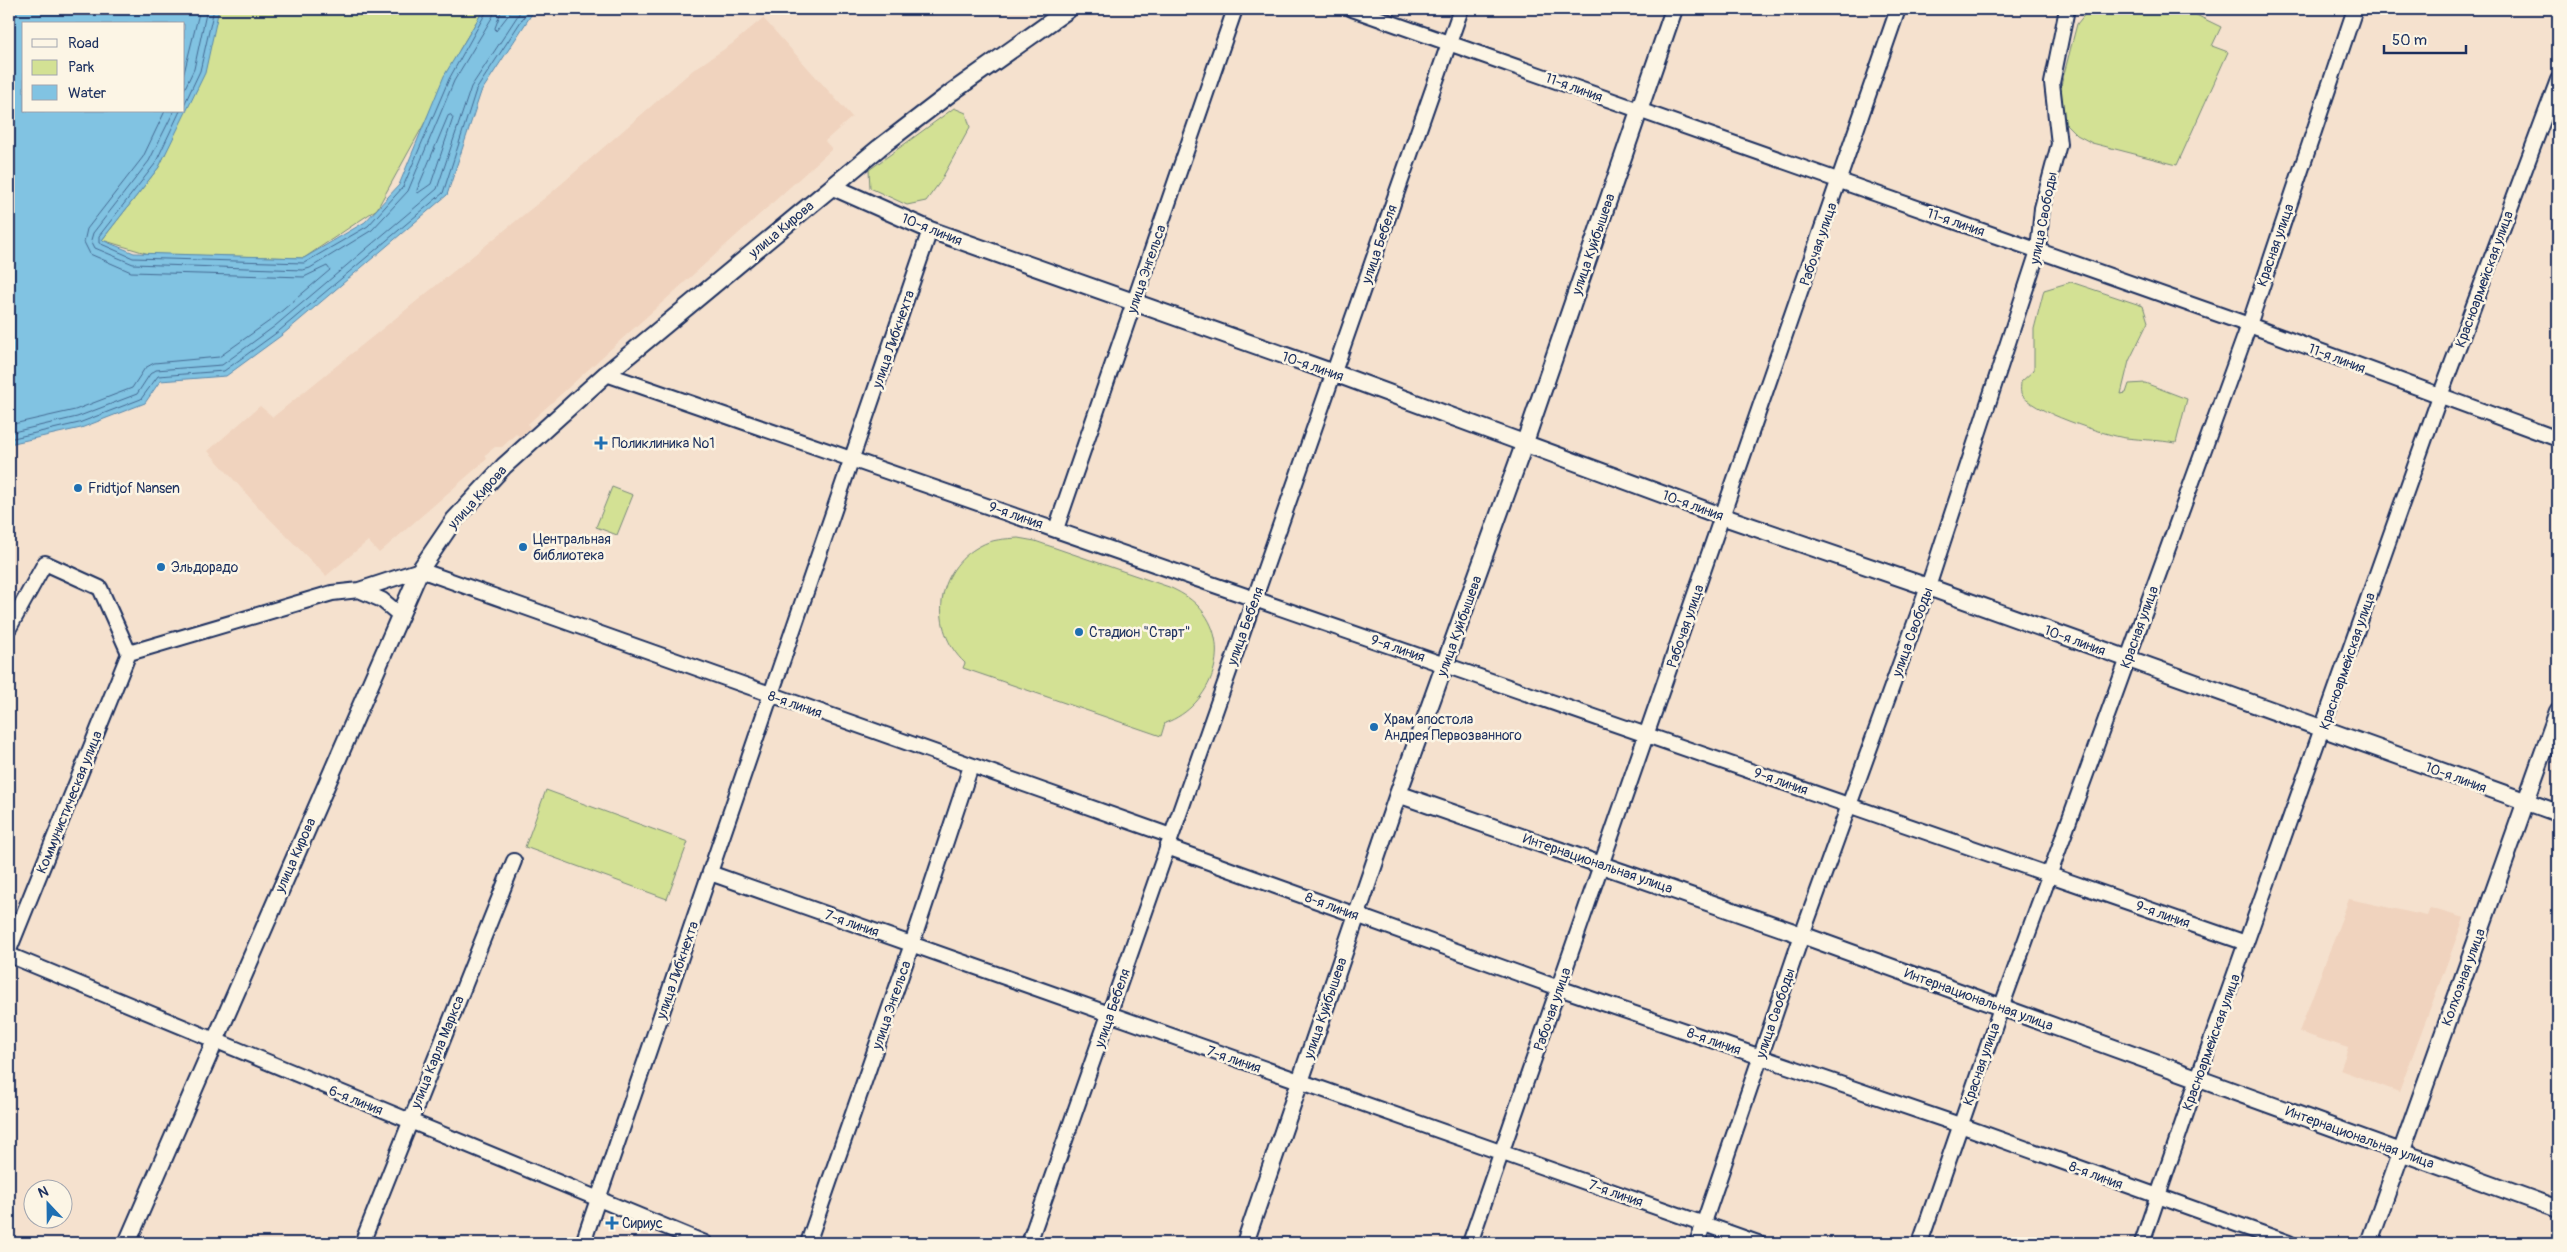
<svg xmlns="http://www.w3.org/2000/svg" width="2567" height="1252" font-family="Pangolin,sans-serif">
<style>
.built{fill:#f0d3be}
.green{fill:#d3e194;stroke:#778879}
.water{fill:#81c3e2;stroke:#5888ad;fill-rule:evenodd}
.lines{fill:none;stroke-linecap:round;stroke-linejoin:round}
.shore{stroke:#446a93;stroke-width:1}
.minor-casing{stroke:#1b2f5e;stroke-width:18}
.tertiary-casing{stroke:#1b2f5e;stroke-width:20}
.minor{stroke:#fcf5e5;stroke-width:14}
.tertiary{stroke:#fcf5e5;stroke-width:16}
.poi-dot{fill:#1f6fb2;stroke:#fcf5e5;stroke-width:2}
.labels{text-anchor:middle;stroke-width:5;stroke-linejoin:round;paint-order:stroke}
.street-label{font-size:14px;fill:#1b2f5e;stroke:#fcf5e5}
.poi-label{font-size:14px;fill:#1b2f5e;stroke:#fcf5e5;text-anchor:start}
</style>
<rect width="100%" height="100%" fill="#f5e1ce"/>
<filter id="ink" filterUnits="userSpaceOnUse"><feTurbulence type="fractalNoise" baseFrequency=".02" numOctaves="2"/><feDisplacementMap in="SourceGraphic" scale="10" xChannelSelector="R" yChannelSelector="G"/><feConvolveMatrix kernelMatrix="1 2 1 2 8 2 1 2 1" color-interpolation-filters="sRGB"/></filter>
<g filter="url(#ink)">
<path class="built" d="M763 18 852 117 825 141 832 149 528 424 530 428 520 437 516 434 502 447H495L485 455 487 459 379 553 368 541 326 576 259 508 208 451 260 406 273 417 552 192 693 70 732 44Z
M2349 899 2427 916 2430 908 2464 918 2399 1092 2340 1070 2348 1048 2299 1032Z"/>
<path class="green" d="M216 9H484L460 49 424 124 377 209 304 258 149 254 102 240 159 167 184 111Z
M2089 9H2184L2221 27 2212 46 2228 52 2177 165 2092 143 2077 135 2061 119 2059 93 2077 24Z
M954 108 966 113 970 127 940 182 926 201 907 205 870 188 869 170Z
M2071 282 2143 306 2148 322 2129 361 2121 394 2126 393 2129 384 2145 383 2187 399 2176 443C2159 440 2143 440 2126 438 2108 436 2027 410 2021 393 2020 390 2021 385 2021 382L2034 370V329L2044 290Z
M612 487 633 495 617 535 596 527Z
M1018 538 1035 541 1169 587C1180 592 1189 597 1198 606 1235 644 1212 706 1165 723L1161 736 963 668 965 663C928 629 936 569 980 546 992 539 1005 539 1018 538Z
M546 790 688 842 667 899 525 847Z"/>
<path class="water" d="M9 9H219L205 73 159 167 102 240 134 253 304 258 365 222 399 185 444 76 484 9H535L481 92 447 195 282 335 226 376 160 381 145 403 81 428 9 444ZM24 24H184V111H24Z"/>
<g class="lines">
<path class="shore" d="M502 9 495 28 496 31 513 9
M184 73 200 9
M184 90 194 69 207 9
M184 105 200 71 214 9
M174 111 149 161 93 233 91 240 95 248 133 264 303 270 310 268 372 230 408 191 454 81 493 16 494 9
M180 111 155 164 99 236V243L133 258 304 263 368 226 403 187 449 79 488 9
M451 115 453 118 431 184 418 193 417 190 448 116Z
M9 425 75 410 132 388 145 368 154 363 219 357 271 320 330 270 327 266 304 277 131 272 90 254 84 242 87 229 143 157 165 111
M9 433 77 417 137 394 150 374 156 370 222 365 275 326 437 189 471 87 522 9
M9 439 79 423 141 399 158 376 224 371 279 331 443 193 476 90 529 9"/>
<g class="minor-casing">
<path id="minor" d="M1352 9 2249 325 2558 439
M606 374 2246 943
M1056 529 1235 9
M359 590 382 600 400 615
M9 628 45 563 100 588 129 653 332 593 359 590 420 570 1171 836
M1167 847 1559 988 1960 1125 2289 1243
M710 873 1758 1243
M9 950 129 653
M9 955 705 1243
M362 1243 514 861
M583 1243 930 230
M808 1243 912 944 971 766
M1029 1243 1461 9
M1470 1243 1898 9
M1697 1243 1802 935 1928 587 2038 251 2042 208 2059 144 2052 83 2067 9
M1920 1243 2001 1008 2249 325 2355 9
M2142 1243 2198 1078 2440 396 2558 80"/>
</g>
<g class="tertiary-casing">
<path id="tertiary" d="M833 187 930 230 1334 373 1724 517 1928 587 2558 813
M1398 794 1802 935 2558 1209
M127 1243 420 570 454 520 504 466 606 374 879 148 952 92 1069 9
M1245 1243 1398 794 1525 442 1674 9
M2369 1243 2558 711"/>
</g>
<use href="#minor" class="minor"/>
<use href="#tertiary" class="tertiary"/>
</g>
</g>
<g class="poi-dot">
<path d="M598.5 435.5h5v5h5v5h-5v5h-5v-5h-5v-5h5z"/>
<circle cx="78" cy="488" r="5"/>
<circle cx="523" cy="547" r="5"/>
<circle cx="161" cy="567" r="5"/>
<circle cx="1079" cy="632" r="5"/>
<circle cx="1374" cy="727" r="5"/>
<path d="M609.5 1215.5h5v5h5v5h-5v5h-5v-5h-5v-5h5z"/>
</g>
<g class="labels">
<g class="street-label">
<text transform="translate(1574 87) rotate(20)" y="5">11-я линия</text>
<text transform="translate(2043 218) rotate(-79)" y="5">улица Свободы</text>
<text transform="translate(1956 222) rotate(19)" y="5">11-я линия</text>
<text transform="translate(781 229) rotate(-40)" y="5">улица Кирова</text>
<text transform="translate(932 229) rotate(22)" y="5">10-я линия</text>
<text transform="translate(1379 244) rotate(-71)" y="5">улица Бебеля</text>
<text transform="translate(1593 244) rotate(-71)" y="5">улица Куйбышева</text>
<text transform="translate(1818 244) rotate(-71)" y="5">Рабочая улица</text>
<text transform="translate(2275 245) rotate(-71)" y="5">Красная улица</text>
<text transform="translate(1146 269) rotate(-71)" y="5">улица Энгельса</text>
<text transform="translate(2484 279) rotate(-70)" y="5">Красноармейская улица</text>
<text transform="translate(893 339) rotate(-71)" y="5">улица Либкнехта</text>
<text transform="translate(2337 358) rotate(21)" y="5">11-я линия</text>
<text transform="translate(1313 366) rotate(19)" y="5">10-я линия</text>
<text transform="translate(477 497) rotate(-48)" y="5">улица Кирова</text>
<text transform="translate(1693 505) rotate(20)" y="5">10-я линия</text>
<text transform="translate(1016 515) rotate(19)" y="5">9-я линия</text>
<text transform="translate(1245 626) rotate(-70)" y="5">улица Бебеля</text>
<text transform="translate(1459 626) rotate(-70)" y="5">улица Куйбышева</text>
<text transform="translate(1685 626) rotate(-71)" y="5">Рабочая улица</text>
<text transform="translate(2139 627) rotate(-70)" y="5">Красная улица</text>
<text transform="translate(1912 632) rotate(-70)" y="5">улица Свободы</text>
<text transform="translate(2075 640) rotate(20)" y="5">10-я линия</text>
<text transform="translate(1398 648) rotate(19)" y="5">9-я линия</text>
<text transform="translate(2347 661) rotate(-71)" y="5">Красноармейская улица</text>
<text transform="translate(795 704) rotate(19)" y="5">8-я линия</text>
<text transform="translate(2456 777) rotate(20)" y="5">10-я линия</text>
<text transform="translate(1781 781) rotate(19)" y="5">9-я линия</text>
<text transform="translate(69 802) rotate(-68)" y="5">Коммунистическая улица</text>
<text transform="translate(295 855) rotate(-66)" y="5">улица Кирова</text>
<text transform="translate(1598 863) rotate(19)" y="5">Интернациональная улица</text>
<text transform="translate(1332 906) rotate(20)" y="5">8-я линия</text>
<text transform="translate(2163 914) rotate(19)" y="5">9-я линия</text>
<text transform="translate(852 923) rotate(19)" y="5">7-я линия</text>
<text transform="translate(677 970) rotate(-71)" y="5">улица Либкнехта</text>
<text transform="translate(2463 977) rotate(-70)" y="5">Колхозная улица</text>
<text transform="translate(1979 999) rotate(20)" y="5">Интернациональная улица</text>
<text transform="translate(891 1005) rotate(-71)" y="5">улица Энгельса</text>
<text transform="translate(1112 1008) rotate(-71)" y="5">улица Бебеля</text>
<text transform="translate(1325 1008) rotate(-71)" y="5">улица Куйбышева</text>
<text transform="translate(1552 1009) rotate(-71)" y="5">Рабочая улица</text>
<text transform="translate(1775 1013) rotate(-71)" y="5">улица Свободы</text>
<text transform="translate(1714 1041) rotate(19)" y="5">8-я линия</text>
<text transform="translate(2211 1042) rotate(-70)" y="5">Красноармейская улица</text>
<text transform="translate(437 1052) rotate(-68)" y="5">улица Карла Маркса</text>
<text transform="translate(1234 1059) rotate(19)" y="5">7-я линия</text>
<text transform="translate(1981 1064) rotate(-71)" y="5">Красная улица</text>
<text transform="translate(356 1100) rotate(22)" y="5">6-я линия</text>
<text transform="translate(2360 1137) rotate(20)" y="5">Интернациональная улица</text>
<text transform="translate(2096 1175) rotate(20)" y="5">8-я линия</text>
<text transform="translate(1616 1193) rotate(19)" y="5">7-я линия</text>
</g>
<g class="poi-label">
<text x="612" y="448">Поликлиника №1</text>
<text x="88" y="493">Fridtjof Nansen</text>
<text x="533" y="544">Центральная<tspan x="533" dy="16">библиотека</tspan></text>
<text x="171" y="572">Эльдорадо</text>
<text x="1089" y="637">Стадион "Старт"</text>
<text x="1384" y="724">Храм апостола<tspan x="1384" dy="16">Андрея Первозванного</tspan></text>
<text x="622" y="1228">Сириус</text>
</g>
</g>
<rect width="2567" height="1252" fill="none" stroke="#fcf5e5" stroke-width="30"/>
<rect x="15" y="15" width="2537" height="1222" fill="none" stroke="#1b2f5e" stroke-width="2" filter="url(#ink)"/>
<rect x="22" y="22" width="162" height="90" fill="#fcf5e5" stroke="#a2a6af"/>
<rect x="32" y="39" width="25" height="8" fill="#fcf5e5" stroke="#a2a6af"/>
<text x="68" y="48" font-size="15" fill="#1b2f5e">Road</text>
<rect x="32" y="60" width="25" height="15" fill="#d3e194" stroke="#a2a6af"/>
<text x="68" y="72" font-size="15" fill="#1b2f5e">Park</text>
<rect x="32" y="85" width="25" height="15" fill="#81c3e2" stroke="#a2a6af"/>
<text x="68" y="98" font-size="15" fill="#1b2f5e">Water</text>
<g transform="translate(48 1204) rotate(338)"><circle r="24" fill="#fcf5e5" stroke="#a2a6af"/>
<path d="M0-4L9 19L0 12L-9 19Z" fill="#1f6fb2"/>
<text y="-8" font-size="14" font-weight="bold" text-anchor="middle" fill="#1b2f5e">N</text>
</g>
<path d="M2384 45v8h82v-8" fill="none" stroke="#1b2f5e" stroke-width="2.5"/>
<text x="2392" y="45" font-size="15" fill="#1b2f5e" stroke="#fcf5e5" stroke-width="4" paint-order="stroke">50 m</text>
</svg>
